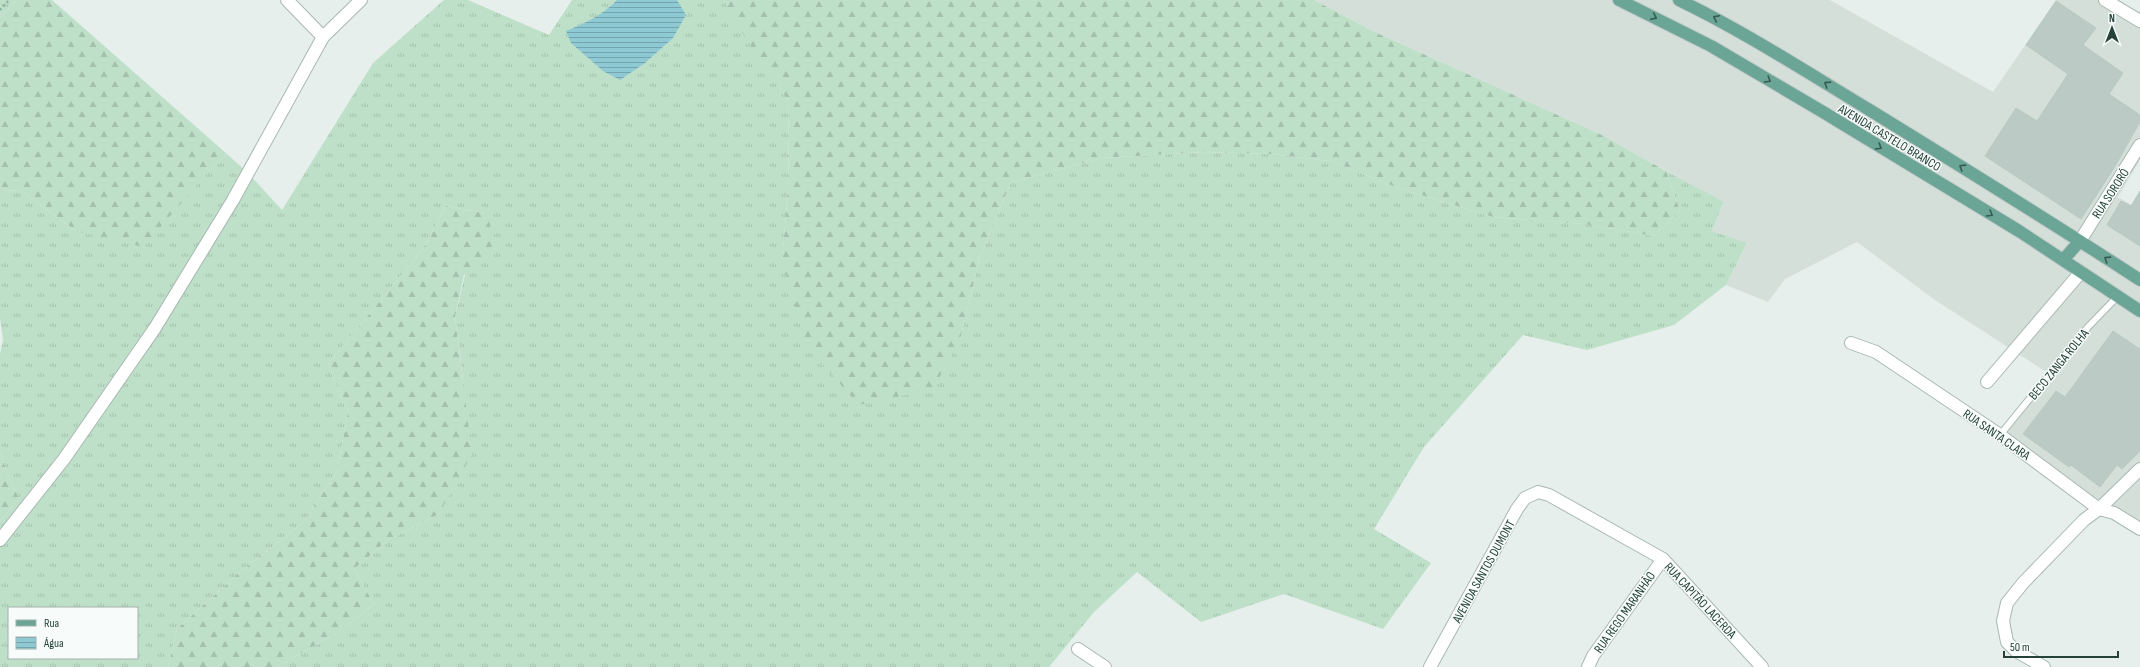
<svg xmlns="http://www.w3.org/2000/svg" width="2140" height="667" font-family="'Sofia Sans Condensed',sans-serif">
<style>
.built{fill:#d4dfda}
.grass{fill:url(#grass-tufts);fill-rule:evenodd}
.forest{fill:url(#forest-firs)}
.water{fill:url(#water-rules)}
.building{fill:#bbcac4;stroke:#b8c9c2}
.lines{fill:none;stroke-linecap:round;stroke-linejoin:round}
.service-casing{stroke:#a8b8b2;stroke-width:8}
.minor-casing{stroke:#a8b8b2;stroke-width:14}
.primary-casing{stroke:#c2cac8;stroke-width:14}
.path{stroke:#86b3a5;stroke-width:2.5;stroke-dasharray:2 3;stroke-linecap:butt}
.service{stroke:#fff;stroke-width:6}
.minor{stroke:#fff;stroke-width:12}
.primary{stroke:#6aa596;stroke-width:12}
.oneway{stroke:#365b51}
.labels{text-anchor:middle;stroke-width:3;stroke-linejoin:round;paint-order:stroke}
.street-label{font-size:13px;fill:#24423a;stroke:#f7fbf9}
</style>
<defs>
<pattern id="grass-tufts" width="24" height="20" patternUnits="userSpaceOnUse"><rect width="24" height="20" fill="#bfe0c8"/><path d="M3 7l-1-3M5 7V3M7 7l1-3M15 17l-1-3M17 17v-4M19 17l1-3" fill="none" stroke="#a4c1ad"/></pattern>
<pattern id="forest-firs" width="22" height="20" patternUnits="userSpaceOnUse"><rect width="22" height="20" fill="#bfe0c8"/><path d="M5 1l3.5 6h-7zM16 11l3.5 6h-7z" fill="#a4c1ad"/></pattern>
<pattern id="water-rules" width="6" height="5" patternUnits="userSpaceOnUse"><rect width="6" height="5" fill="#8ec9d4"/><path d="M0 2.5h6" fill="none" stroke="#74a5ad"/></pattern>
</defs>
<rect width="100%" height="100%" fill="#e6efeb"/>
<path class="built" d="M1314 0H1830L1993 92 2056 0H2117L2140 13V160L2118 197 2140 210V525L2103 504 2000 433 2048 373 1935 300 1857 242 1785 279 1768 302 1726 285 1747 244 1712 231 1724 203 1604 136 1377 33Z"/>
<path class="grass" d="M0 0H17L0 18Z
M444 0H468L549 35 572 0H724L746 37 789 102 788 191 782 260 960 340 980 256 1011 182 1102 158 1204 152 1271 154 1331 161 1398 188 1493 217 1585 224 1654 236 1680 211 1666 171 1724 202 1712 231 1747 243 1726 285 1674 325 1587 350 1523 335 1424 447 1374 529 1431 563 1383 629 1284 594 1201 622 1137 572 1094 612 1049 667H277L340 631 374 604 354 569 388 540 439 514 463 379 455 317 465 275 486 213 446 206 423 249 328 364 348 412 337 471 305 521 239 573 177 629 168 667H0V522L19 498 10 481 0 452V354L3 340 0 318V190L22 191 76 231 209 171 227 154 248 173 282 210 373 63ZM9 608H137V658H9Z"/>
<path class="forest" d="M17 0H52L227 154 209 171 143 247 76 231 22 191 0 190V18Z
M724 0H1314L1377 33 1604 136 1666 171 1680 211 1654 236 1584 224 1493 217 1398 188 1331 161 1271 154 1204 152 1102 158 1011 182 980 256 960 340 933 389 859 405 807 347 782 260 788 191 789 102 745 37Z
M446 206 486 213 499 251 464 275 455 317 472 454 439 514 388 540 354 569 374 604 340 631 277 667H168L177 629 239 573 305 521 337 471 348 412 328 364 423 249Z
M0 452 10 481 19 498 0 522Z"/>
<path class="water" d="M617 0H677L686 15 673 38 645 63 620 80 603 71 571 43 566 31C585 23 603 15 617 0Z"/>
<path class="building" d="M2056 1 2096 28 2083 45 2123 73 2109 94 2140 115V122L2114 168 2081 219 1985 156 2016 108 2037 121 2068 74 2026 45Z
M2140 191V246L2107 225 2121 201 2131 206Z
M2113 331 2140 349V451L2122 469 2117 465 2100 487 2071 465 2069 467 2023 434 2056 391 2065 397Z"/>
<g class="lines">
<g class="service-casing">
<path id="service" d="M2000 435 2088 327 2118 296"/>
</g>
<g class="minor-casing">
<path id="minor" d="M287 0 323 37
M2105 0 2140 21
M2080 241 2140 145
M1851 343 1876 352 2000 435 2099 509 2114 513 2140 529
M1987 382 2081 272
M0 540 64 459 155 328 233 200 323 37 361 0
M1078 649 1105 667
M1430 667 1517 509 1525 498 1538 492 1549 495 1663 559 1762 667
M1588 667 1593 656 1663 559
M2044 667 2016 651 2007 642 2003 621 2007 603 2023 583 2084 520 2099 509 2140 469"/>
</g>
<g class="primary-casing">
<path id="primary" d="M1619 0 1711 46 1823 112 2019 231 2140 311
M1679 0C1745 32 1805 71 1868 109 1959 165 2050 221 2140 280
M2063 260 2080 241"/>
</g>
<path class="path" d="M0 10 9 0"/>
<use href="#service" class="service"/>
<use href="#minor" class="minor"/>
<use href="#primary" class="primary"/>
</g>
<defs><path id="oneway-chevron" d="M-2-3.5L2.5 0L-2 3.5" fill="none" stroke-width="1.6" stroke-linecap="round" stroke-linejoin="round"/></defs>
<g class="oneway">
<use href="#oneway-chevron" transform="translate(1654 17) rotate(26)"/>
<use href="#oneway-chevron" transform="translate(1716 18) rotate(-154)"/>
<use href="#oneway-chevron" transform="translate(1768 80) rotate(31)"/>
<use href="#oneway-chevron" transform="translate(1827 84) rotate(-147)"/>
<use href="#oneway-chevron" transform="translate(1879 147) rotate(31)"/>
<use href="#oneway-chevron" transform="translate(1962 167) rotate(-148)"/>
<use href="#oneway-chevron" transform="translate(1990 214) rotate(31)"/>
<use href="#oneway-chevron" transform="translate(2107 259) rotate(-147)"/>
</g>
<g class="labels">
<g class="street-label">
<text transform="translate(1890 137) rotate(31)" y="5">AVENIDA CASTELO BRANCO</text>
<text transform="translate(2110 193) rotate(-57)" y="5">RUA SORORÓ</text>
<text transform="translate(2058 364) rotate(-51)" y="5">BECO ZANGA ROLHA</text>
<text transform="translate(1997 434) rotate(35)" y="5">RUA SANTA CLARA</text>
<text transform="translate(1483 571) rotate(-61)" y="5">AVENIDA SANTOS DUMONT</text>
<text transform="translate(1701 600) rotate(47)" y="5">RUA CAPITÃO LACERDA</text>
<text transform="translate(1624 612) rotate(-55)" y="5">RUA REGO MARANHÃO</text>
</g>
</g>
<rect x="8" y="607" width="130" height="52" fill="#f7fbf9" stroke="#a3b1ad"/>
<rect x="16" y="620" width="20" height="6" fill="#6aa596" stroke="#a3b1ad"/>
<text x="44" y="627" font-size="12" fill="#24423a">Rua</text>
<rect x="16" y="637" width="20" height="12" fill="url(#water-rules)" stroke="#a3b1ad"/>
<text x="44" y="647" font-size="12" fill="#24423a">Água</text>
<g transform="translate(2112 28)" stroke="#f7fbf9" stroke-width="3" paint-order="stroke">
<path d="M0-3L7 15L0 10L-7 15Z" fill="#24423a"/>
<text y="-6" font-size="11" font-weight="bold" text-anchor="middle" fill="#24423a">N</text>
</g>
<path d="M2004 651v6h114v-6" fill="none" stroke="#24423a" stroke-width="2"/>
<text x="2010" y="651" font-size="12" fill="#24423a" stroke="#f7fbf9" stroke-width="3" paint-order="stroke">50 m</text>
</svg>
